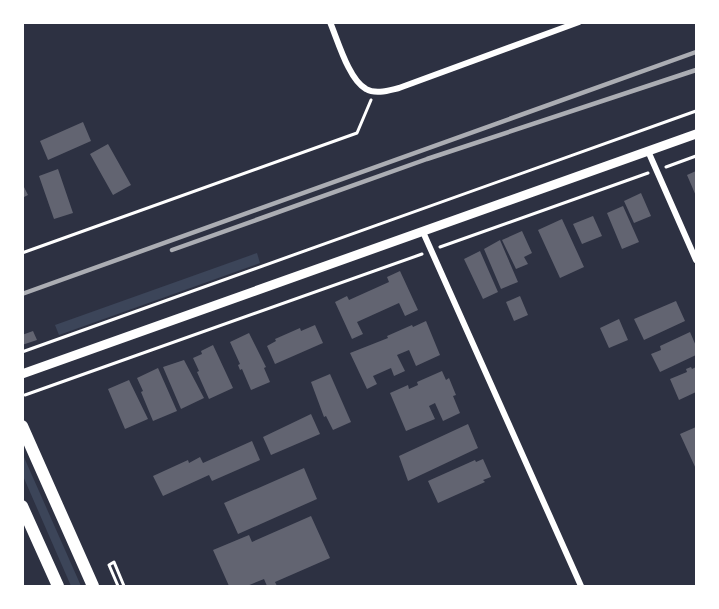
<svg xmlns="http://www.w3.org/2000/svg" width="719" height="609" font-family="Lato,sans-serif">
<style>
.green{fill:#3c4559}
.building{fill:#626471}
.lines{fill:none;stroke-linecap:round;stroke-linejoin:round}
.path{stroke:#fff;stroke-width:3}
.minor{stroke:#fff;stroke-width:6}
.tertiary{stroke:#fff;stroke-width:9}
.trunk{stroke:#fff;stroke-width:12}
.rail{stroke:#abadb3;stroke-width:4.5}
</style>
<rect width="100%" height="100%" fill="#2d3142"/>
<path class="green" d="M257 253 260 263 59 335 55 325Z
M22 455H23L81 586H71L23 476Z"/>
<path class="building" d="M83 122 91 141 48 160 40 141Z
M108 144 131 185 113 195 90 154Z
M58 169 73 213 54 219 39 176Z
M696 171V196L687 175Z
M22 183 28 195 22 198Z
M641 193 651 216 634 223 624 201Z
M623 206 639 242 622 249 607 213Z
M593 216 602 236 582 244 573 224Z
M562 219 584 267 560 278 538 230Z
M522 231 532 253 524 257 528 264 516 269 502 240Z
M500 240 518 282 501 289 484 249Z
M480 251 498 292 483 299 464 259Z
M400 271 418 310 405 316 399 303 357 322 363 334 352 339 335 302 347 296 349 300 389 282 387 277Z
M520 296 528 315 514 321 506 302Z
M676 301 685 321 644 340 634 319Z
M619 319 628 340 609 348 600 328Z
M426 321 440 355 416 366 409 350 397 355 405 371 394 376 391 368 373 376 377 384 367 389 350 353 388 338 387 336 412 325 413 327Z
M315 325 323 343 275 364 267 346 276 341 275 339 300 328 301 331Z
M33 331 37 340 22 345V335Z
M690 332 696 346V355L660 372 651 354 661 350 660 346Z
M249 333 266 367 264 368 270 382 251 390 242 369 240 370 238 365 240 364 230 342Z
M213 345 233 388 209 399 197 372 199 371 193 358 202 354 201 351Z
M184 360 204 398 181 409 163 367Z
M691 367 692 369 696 367V392L679 400 670 379 687 372 686 369Z
M158 368 177 411 153 421 141 392 143 391 137 378Z
M442 371 446 380 449 378 456 395 453 396 460 413 443 421 435 403 429 406 435 419 406 431 390 393 408 385 409 389 418 385 417 382Z
M330 374 351 422 333 430 326 416 324 417 311 382Z
M129 380 148 419 125 429 108 389Z
M311 414 320 434 271 455 263 437Z
M468 424 478 448 408 481 399 456Z
M696 427V469L680 434Z
M252 441 260 460 212 481 209 475 163 496 153 476 188 460 189 463 200 457 203 463Z
M483 459 491 477 483 480 485 482 438 503 428 481 475 460 476 462Z
M304 468 317 499 238 534 224 503Z
M311 516 330 558 275 582 277 586H267L264 579 247 586H229L213 550 249 535 252 542Z"/>
<g class="lines">
<path class="path" d="M666 167 696 156
M440 247 648 173
M22 253 357 133 371 100
M22 352 696 111
M25 395 422 254
M118 586 109 565 114 562 124 586"/>
<path class="minor" d="M330 22C338 41 349 80 366 89 376 95 390 90 399 88L579 22
M648 151 696 260
M423 232 581 586"/>
<path class="tertiary" d="M22 374 696 134"/>
<path class="trunk" d="M22 426 93 586
M22 506 58 586"/>
<path class="rail" d="M172 250 427 159 696 70
M22 294 696 52"/>
</g>
<rect width="719" height="609" fill="none" stroke="#ffffff" stroke-width="48"/>
</svg>
